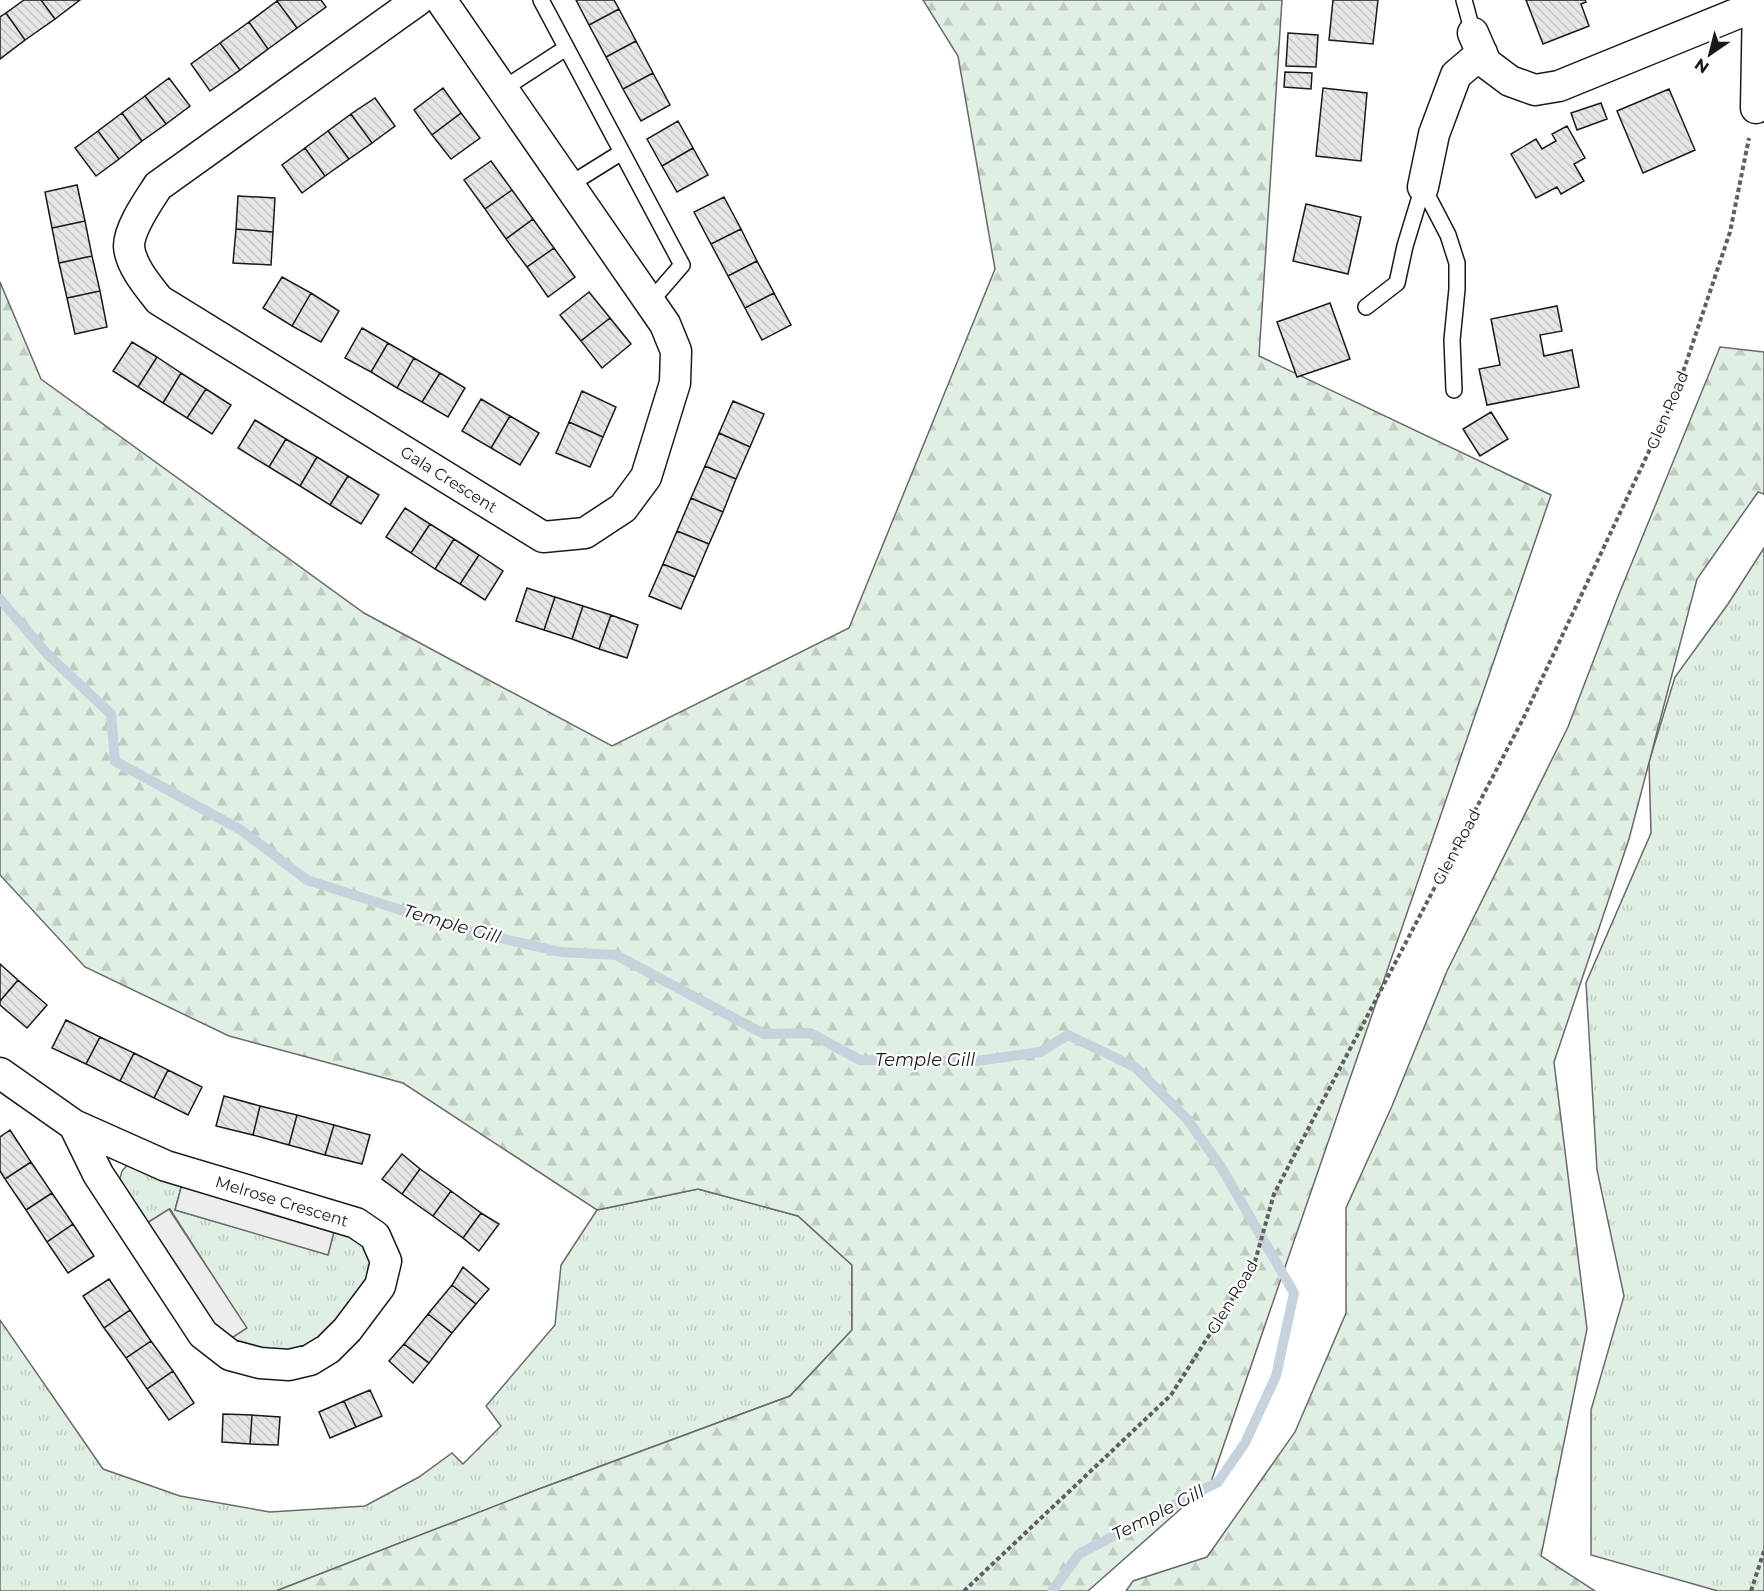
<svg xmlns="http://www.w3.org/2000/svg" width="1764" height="1591" font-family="Montserrat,sans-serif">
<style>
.grass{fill:url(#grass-tufts);stroke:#6a6a6a;stroke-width:1.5}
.forest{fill:url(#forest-firs);stroke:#6a6a6a;stroke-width:1.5}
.parking{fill:#ededed;stroke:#6a6a6a;stroke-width:1.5}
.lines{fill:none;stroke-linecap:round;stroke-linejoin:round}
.stream{stroke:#c6d2dc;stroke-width:10}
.building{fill:url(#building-back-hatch);stroke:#1a1a1a;stroke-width:1.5}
.service-casing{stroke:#1a1a1a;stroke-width:18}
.minor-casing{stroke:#1a1a1a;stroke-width:33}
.path{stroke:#5f5f5f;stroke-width:4;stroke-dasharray:4.5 3;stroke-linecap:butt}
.service{stroke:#fff;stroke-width:15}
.minor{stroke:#fff;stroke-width:30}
.labels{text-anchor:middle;stroke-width:4.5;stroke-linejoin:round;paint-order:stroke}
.street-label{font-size:16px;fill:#1a1a1a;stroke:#fff}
.water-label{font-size:18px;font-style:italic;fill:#1a1a1a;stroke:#fff}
</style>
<defs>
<pattern id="grass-tufts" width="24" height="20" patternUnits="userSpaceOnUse" patternTransform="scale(1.5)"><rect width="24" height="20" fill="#e0efe3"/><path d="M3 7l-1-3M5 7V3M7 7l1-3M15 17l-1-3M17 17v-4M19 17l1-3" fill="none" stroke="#c0ccc2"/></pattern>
<pattern id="forest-firs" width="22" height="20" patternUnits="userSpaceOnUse" patternTransform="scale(1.5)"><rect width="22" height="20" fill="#e0efe3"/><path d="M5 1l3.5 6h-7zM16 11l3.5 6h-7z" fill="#c0ccc2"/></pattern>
<pattern id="building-back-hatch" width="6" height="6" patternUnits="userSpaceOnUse" patternTransform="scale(1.5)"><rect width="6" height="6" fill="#e6e6e6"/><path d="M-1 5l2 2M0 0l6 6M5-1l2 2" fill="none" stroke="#c5c5c5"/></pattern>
</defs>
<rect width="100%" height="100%" fill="#fff"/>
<path class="grass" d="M1764 548V1591H1718L1591 1555V1410L1624 1296 1597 1170 1586 983 1651 833 1649 762 1675 677 1728 604Z
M130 1162 182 1184 175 1210 328 1254 335 1228 368 1247 372 1274C349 1305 324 1357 278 1354 260 1353 241 1346 224 1343L246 1328 170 1209 147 1223 119 1182 122 1171Z
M698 1189 798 1216 852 1265V1330L790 1396 539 1489 276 1591H0V1320L103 1469 180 1496 270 1512 365 1506 419 1477 452 1453 463 1464 501 1426 486 1406 555 1325 561 1265 597 1210Z"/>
<path class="forest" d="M923 0H1282L1259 356 1551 495 1211 1482 1088 1591H276L539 1489 790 1396 852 1330V1265L798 1216 698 1189 597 1210 403 1083 229 1036 85 967 0 875V282L41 379 364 613 612 746 849 628 995 269 958 56Z
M1720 347 1764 352V494L1758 492 1697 579 1629 839 1554 1062 1587 1329 1541 1556 1595 1591H1126L1133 1581 1207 1557 1295 1432 1346 1313V1208L1392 1106 1447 971 1568 727 1617 599Z"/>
<path class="parking" d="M182 1184 335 1228 328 1255 175 1210Z
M169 1209 247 1328 224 1343 147 1223Z"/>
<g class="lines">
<path class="stream" d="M0 599 47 654 111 714 115 761 241 830 307 880 457 928 561 952 616 955 764 1034 810 1033 860 1060 977 1061 1040 1052 1068 1035 1135 1067 1187 1119 1221 1167 1294 1293 1276 1376 1245 1443 1218 1482 1079 1554 1052 1591"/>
</g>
<path class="building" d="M24 0H41L55 19 25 40 6 13Z
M41 0H80L55 19Z
M279 0H321L326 7 297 28 277 1Z
M576 0H614L619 9 589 25Z
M1333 0H1378L1373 44 1329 40Z
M1526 0H1585L1586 2 1581 4 1589 26 1543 44Z
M277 1 297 28 268 49 249 22Z
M619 9 636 41 606 57 589 25Z
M6 13 25 40 0 59V17Z
M249 22 268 49 240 70 220 43Z
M1288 33 1318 35 1316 67 1286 66Z
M636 41 653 73 623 89 606 57Z
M220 43 240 70 210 91 191 64Z
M1285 72 1312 73 1311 89 1284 87Z
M653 73 670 105 641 121 623 89Z
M169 78 190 106 166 124 145 96Z
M443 88 461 113 432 135 414 110Z
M1323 88 1367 93 1361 161 1316 156Z
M1669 89 1695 150 1643 173 1617 111Z
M145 96 166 124 142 141 122 113Z
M375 98 395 126 372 143 351 114Z
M1601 103 1607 119 1577 130 1571 113Z
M122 113 142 141 119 159 98 131Z
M461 113 480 138 451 159 432 135Z
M351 114 372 143 349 159 328 131Z
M678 121 693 148 662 166 647 139Z
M1567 126 1585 158 1574 164 1584 181 1561 194 1557 187 1536 198 1511 154 1536 139 1542 149 1556 141 1552 134Z
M98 131 119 159 96 176 75 148Z
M328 131 349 159 325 176 305 148Z
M305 148 325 176 302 193 282 165Z
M693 148 708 175 677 192 662 166Z
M491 161 512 190 485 209 464 180Z
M77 185 85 221 52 228 45 192Z
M512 190 533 219 506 239 485 209Z
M238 196 275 198 273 232 236 229Z
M724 197 741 229 711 244 694 212Z
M1306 204 1361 217 1348 274 1293 261Z
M533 219 554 248 527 267 506 239Z
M85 221 92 256 59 263 52 228Z
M236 229 273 232 271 265 233 263Z
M741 229 757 261 728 276 711 244Z
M554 248 575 277 548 297 527 267Z
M92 256 100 291 67 298 59 263Z
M757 261 774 293 745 308 728 276Z
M282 277 311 293 292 326 263 308Z
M100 291 107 327 75 334 67 298Z
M589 292 610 318 581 341 560 315Z
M311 293 339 311 321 342 292 326Z
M774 293 791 325 762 340 745 308Z
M1330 303 1350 359 1297 377 1277 322Z
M1557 306 1562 331 1540 335 1544 356 1572 350 1579 387 1487 405 1479 369 1500 365 1491 319Z
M610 318 631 344 602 368 581 341Z
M362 328 388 343 371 372 345 358Z
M132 342 157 357 138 387 113 371Z
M388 343 414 358 397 388 371 372Z
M157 357 181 373 163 403 138 387Z
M414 358 440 373 422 402 397 388Z
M181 373 206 389 187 418 163 403Z
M440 373 465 388 448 417 422 402Z
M206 389 231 405 212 434 187 418Z
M582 391 616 407 603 437 569 422Z
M481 399 510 416 491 448 462 431Z
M733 401 764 414 750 447 719 433Z
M1491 412 1508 439 1480 456 1463 429Z
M510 416 539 433 520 465 491 448Z
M255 420 286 439 269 467 238 448Z
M569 422 603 437 590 467 556 453Z
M719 433 750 447 736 479 705 466Z
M286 439 317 457 300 486 269 467Z
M317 457 348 476 330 505 300 486Z
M705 466 736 479 723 512 691 498Z
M348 476 379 495 361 524 330 505Z
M691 498 723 512 709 544 677 531Z
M405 508 430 524 411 553 386 537Z
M430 524 454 539 435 569 411 553Z
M677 531 709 544 695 577 663 564Z
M454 539 479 555 460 584 435 569Z
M479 555 503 571 485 600 460 584Z
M663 564 695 577 681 609 649 596Z
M527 588 555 597 544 630 516 621Z
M555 597 583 606 572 639 544 630Z
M583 606 611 615 599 649 572 639Z
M611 615 638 625 627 658 599 649Z
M0 964 18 980 0 1001Z
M18 980 47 1005 27 1028 0 1005V1001Z
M66 1020 100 1037 86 1064 52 1048Z
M100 1037 134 1053 120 1081 86 1064Z
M134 1053 168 1070 154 1098 120 1081Z
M168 1070 202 1087 188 1115 154 1098Z
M224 1096 260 1106 253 1135 216 1126Z
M260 1106 297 1115 289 1145 253 1135Z
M297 1115 334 1125 325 1155 289 1145Z
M334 1125 370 1135 362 1164 325 1155Z
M10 1130 31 1162 5 1179 0 1171V1137Z
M402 1154 420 1169 402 1194 382 1179Z
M31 1162 52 1193 26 1210 5 1179Z
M420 1169 451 1191 433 1216 402 1194Z
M451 1191 481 1213 463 1238 433 1216Z
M52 1193 73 1224 47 1242 26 1210Z
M481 1213 499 1224 479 1251 463 1238Z
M73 1224 94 1256 68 1273 47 1242Z
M463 1267 489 1289 476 1304 452 1285Z
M109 1279 130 1310 104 1328 83 1296Z
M452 1285 476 1304 452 1333 428 1314Z
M130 1310 151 1341 126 1358 104 1328Z
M428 1314 452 1333 429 1363 404 1344Z
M151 1341 173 1371 147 1389 126 1358Z
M404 1344 429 1363 413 1383 389 1361Z
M173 1371 194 1403 169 1420 147 1389Z
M370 1390 382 1416 356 1427 344 1401Z
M344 1401 356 1427 330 1438 319 1412Z
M223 1414 252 1415 250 1444 222 1442Z
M252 1415 280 1417 278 1445 250 1444Z"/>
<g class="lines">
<g class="service-casing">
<path id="service" d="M541 0 682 265 650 302
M1464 0 1473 33
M503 89 566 48
M569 185 622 152
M1423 187 1448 235 1457 263V289L1452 340 1454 390
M1366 307 1397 283 1405 246 1423 187"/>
</g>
<g class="minor-casing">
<path id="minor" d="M418 0 158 186C149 200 129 228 129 246 130 265 148 286 159 300L543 537 585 533 623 508 646 477 675 383 676 351 665 324 441 0
M1473 33 1486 63 1510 81 1535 90 1559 86 1758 5
M1756 108 1758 0
M1423 187 1434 134 1456 75 1482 53
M0 1073 74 1125 166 1166 356 1223 375 1236 386 1261 380 1286 347 1330 328 1349 310 1360 289 1365 260 1363 230 1355 203 1334 98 1174 74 1125"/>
</g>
<path class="path" d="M964 1591 1171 1395 1254 1265 1274 1194 1523 719 1675 396 1730 232 1749 138
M1751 1591 1764 1551"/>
<use href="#service" class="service"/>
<use href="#minor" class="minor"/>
</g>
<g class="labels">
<g class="street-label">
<text transform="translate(1667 410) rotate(-67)" y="6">Glen Road</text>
<text transform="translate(449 479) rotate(32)" y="6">Gala Crescent</text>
<text transform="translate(1456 847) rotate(-62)" y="6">Glen Road</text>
<text transform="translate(282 1201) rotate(17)" y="6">Melrose Crescent</text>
<text transform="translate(1232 1297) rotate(-59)" y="6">Glen Road</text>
</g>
<g class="water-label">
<text transform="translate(452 924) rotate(16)" y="6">Temple Gill</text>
<text x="925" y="1066">Temple Gill</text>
<text transform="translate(1158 1513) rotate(-27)" y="6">Temple Gill</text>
</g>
</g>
<g transform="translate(1710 54) rotate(215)" stroke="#ffffff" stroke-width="4.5" paint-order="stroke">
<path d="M0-4.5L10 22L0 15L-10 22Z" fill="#1a1a1a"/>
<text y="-9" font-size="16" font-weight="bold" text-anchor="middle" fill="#1a1a1a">N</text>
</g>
</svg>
